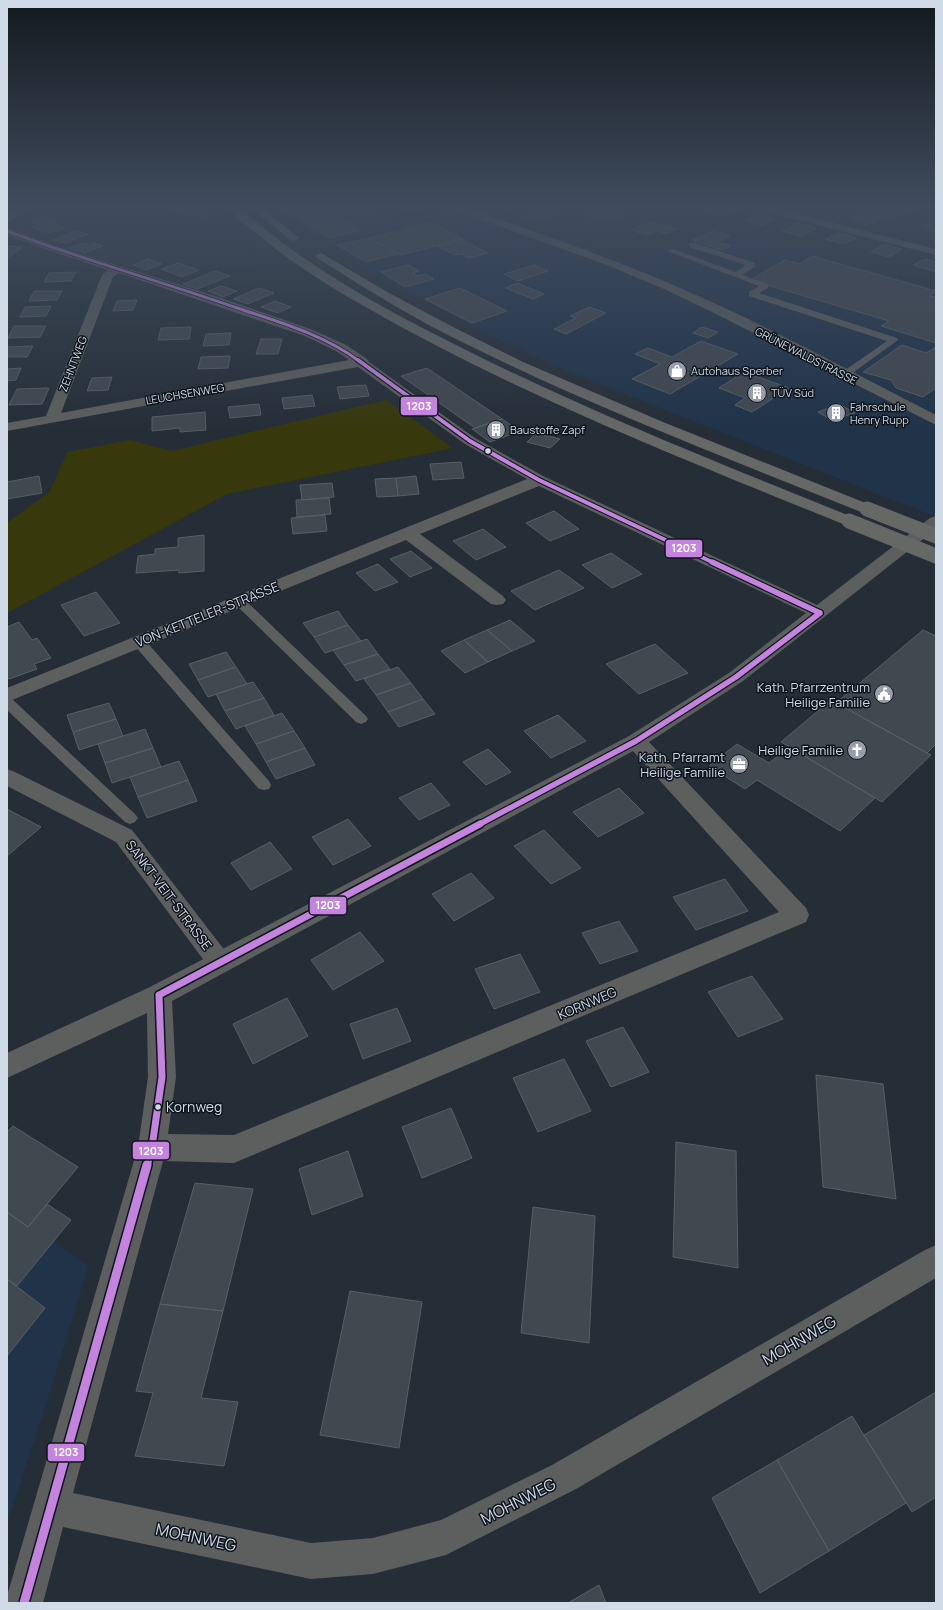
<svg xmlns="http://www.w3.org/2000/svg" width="943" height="1610" font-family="Manrope,sans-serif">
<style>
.built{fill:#203348}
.green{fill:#37380c}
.building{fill:#404850;stroke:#565e66}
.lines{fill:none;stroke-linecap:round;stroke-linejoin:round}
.service{fill:#5c5f5d;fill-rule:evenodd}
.pedestrian{fill:#5c5f5d;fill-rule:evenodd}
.minor{fill:#5c5f5d;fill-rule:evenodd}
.tertiary{fill:#5c5f5d;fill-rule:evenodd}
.trunk{fill:#666866;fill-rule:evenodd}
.trunk-bridge{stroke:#666866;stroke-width:15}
.bus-1-far4-casing{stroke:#0e151d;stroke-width:4.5}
.bus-1-far3-casing{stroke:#0e151d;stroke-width:6}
.bus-1-far2-casing{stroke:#0e151d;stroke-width:8}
.bus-1-far1-casing{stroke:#0e151d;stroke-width:10}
.bus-1-casing{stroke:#0e151d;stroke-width:12}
.bus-1-far4{stroke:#c483df;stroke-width:3}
.bus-1-far3{stroke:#c483df;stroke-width:4}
.bus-1-far2{stroke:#c483df;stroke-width:5.5}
.bus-1-far1{stroke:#c483df;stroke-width:7}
.bus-1{stroke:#c483df;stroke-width:9}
.bus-dot{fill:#d1dbe7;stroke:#0e151d;stroke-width:1.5}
.labels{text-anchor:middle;stroke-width:3;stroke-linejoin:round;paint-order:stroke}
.far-street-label{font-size:11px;fill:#d1dbe7;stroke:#0e151d}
.far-poi-label{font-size:11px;fill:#d1dbe7;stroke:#0e151d;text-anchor:start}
.street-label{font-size:13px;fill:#d1dbe7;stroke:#0e151d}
.poi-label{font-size:13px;fill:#d1dbe7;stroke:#0e151d;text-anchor:end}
.near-bus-label{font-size:14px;fill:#d1dbe7;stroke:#0e151d;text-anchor:start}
.near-street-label{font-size:16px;fill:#d1dbe7;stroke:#0e151d}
.line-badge{stroke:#0e151d;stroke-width:1.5}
.badge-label{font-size:11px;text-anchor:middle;font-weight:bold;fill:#fff}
</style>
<rect width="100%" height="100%" fill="#252e37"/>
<path class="built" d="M277 206H368L394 222 465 207 627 261 720 224 936 289V409L932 412 936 414V517L569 372 487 334 383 279 328 245Z
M7 1211 89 1265 46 1405 7 1523Z"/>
<path class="green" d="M155 206H206L214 214 205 218Z
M386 400 453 448 227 494 7 613V523L50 491 67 452 130 440 171 451Z"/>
<path class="building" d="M298 206H327L340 213 334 214 362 230 329 238 300 221H302L283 210Z
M396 206H420L423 207 406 211Z
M713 206H727L738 209 726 215 705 210Z
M886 206H900L911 211 901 213Z
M900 206H915L921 208 910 210Z
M604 207 621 211 613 214 621 216 612 221 586 215Z
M887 207 901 213 902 214 892 216 877 209Z
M545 209 558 214 535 221 522 216Z
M878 210 892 216H893L882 219 867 212Z
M869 212 882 219H883L873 221 858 214Z
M758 214 776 219 762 225 744 221Z
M861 216 873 221 875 223 865 224 851 218Z
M45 217 55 221 50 222 65 228 49 233 32 227 39 225 31 222Z
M650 222 677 229 666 234 656 231 648 235 631 230Z
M430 223 463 239 401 255 369 238Z
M796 223 816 228 802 236 782 231Z
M930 224 936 227V233L921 226Z
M76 231 88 234 66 243 53 240Z
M714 231 730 236 717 242 731 246 722 250 691 240Z
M839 233 857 238 843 244 825 239Z
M369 238 398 254 366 262 337 245Z
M461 239 488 253 469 258 461 254 455 255 437 246Z
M83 243 89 245 94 243 103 246 84 253 70 248Z
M884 244 902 249 889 257 871 252Z
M7 246 22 247 7 258Z
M812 256 936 291 930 296 936 297V343L881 326 889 321 750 280 785 260 799 264Z
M148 259 162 264 147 270 133 265Z
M925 259 936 262V272L913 265Z
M178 263 199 270 182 277 161 269Z
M409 265 419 271 412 273 418 276 425 274 434 279 405 287 381 272Z
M534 265 548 271 518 281 504 274Z
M215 271 230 276 197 289 183 284Z
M76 272 71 281 44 282 49 273Z
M517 283 544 294 533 299 505 288Z
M221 286 237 291 223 297 208 291Z
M259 288 274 293 248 304 233 299Z
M460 288 507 311 472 323 425 299Z
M34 291H62L57 300 29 301Z
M137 300 133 310 113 311 117 301Z
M275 301 291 307 278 313 261 307Z
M51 306 46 316 20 317 25 307Z
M589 307 606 313 566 334 554 329 576 318 570 316Z
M14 326H46L40 337 8 338Z
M191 327 189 339 158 340 161 328Z
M702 327 718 332 708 338 693 333Z
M231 333 229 345 203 346 206 334Z
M261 339H282L278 354H256Z
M701 341 738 354 670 394 632 379 660 364 635 354 648 348 672 357Z
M902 345 926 353 936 347V388L923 397 896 388 891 380 863 372Z
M33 346 27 357H7V347Z
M230 356 228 368 198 369 201 357Z
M21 368 16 380 7 381V369Z
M427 368 502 419 475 428 401 376Z
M744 372 789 388 752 412 735 405 745 398 719 388Z
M112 377 108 390 87 391 92 378Z
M366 385 369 396 340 399 337 387Z
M49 388 42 404 9 405 17 389Z
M312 395 315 406 284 409 282 398Z
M259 404 261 415 230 418 228 407Z
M839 404 855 413 832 420 818 412Z
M205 412 206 430 180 432V428L152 431V417Z
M502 419 520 431 490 442 472 429Z
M536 433 560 439 550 448 527 442Z
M461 462 464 478 433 480 430 464Z
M39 476 42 493 7 499V482Z
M416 476 419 494 398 496 396 478Z
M396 478 398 496 377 497 375 479Z
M332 483 334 497 302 500 300 485Z
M329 498 331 514 297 517 296 500Z
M554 511 579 529 550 541 526 523Z
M325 515 327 531 293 534 291 518Z
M483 529 506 547 476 560 453 541Z
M204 535V571L179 573V570L136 573 138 556 155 554V549L178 547V538Z
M411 551 432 568 410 577 390 559Z
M611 553 642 574 612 588 582 565Z
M378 564 398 582 375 591 356 573Z
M559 570 584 588 535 610 511 591Z
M96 592 120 623 84 636 61 605Z
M338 611 348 625 314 637 303 623Z
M510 620 535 641 512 651 487 630Z
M19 622 32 640 37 638 51 658 34 664 37 669 9 679 7 676V627Z
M348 625 361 641 325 653 314 637Z
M487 630 512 651 488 662 464 640Z
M923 630 936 636V744L927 753 836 703Z
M367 639 378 654 344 665 333 650Z
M464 640 488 662 465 673 441 651Z
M655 644 688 673 639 694 606 664Z
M226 652 236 667 198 680 189 664Z
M378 654 390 669 356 681 344 665Z
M236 667 247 684 208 697 198 680Z
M398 667 411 683 376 695 364 679Z
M253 682 264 698 225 711 216 694Z
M411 683 423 699 388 712 376 695Z
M264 698 274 715 236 729 225 711Z
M423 699 435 714 399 727 388 712Z
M831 700 927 753 931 755 882 802 781 742Z
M109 703 116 719 73 732 67 715Z
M282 713 294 731 256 744 245 726Z
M558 715 586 741 551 758 524 731Z
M116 719 123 736 79 750 73 732Z
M145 729 153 748 105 763 98 744Z
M294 731 305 748 266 762 256 744Z
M737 744 769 763 789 747 875 798 840 831 757 780 745 789 709 766Z
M153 748 161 767 112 783 105 763Z
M305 748 315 765 276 779 266 762Z
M488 749 511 772 486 785 463 762Z
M179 761 188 780 138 797 130 777Z
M188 780 197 801 147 818 138 797Z
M431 783 450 805 419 820 399 798Z
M619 788 644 813 598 837 573 812Z
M7 809 41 827 7 856Z
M348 819 371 846 333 865 312 837Z
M544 830 581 868 551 884 514 846Z
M270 842 292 869 251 890 231 863Z
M471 873 494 898 454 921 432 894Z
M725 879 748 911 696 930 673 897Z
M619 921 638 951 600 964 582 933Z
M360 932 384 961 333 990 311 960Z
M520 954 540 992 494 1009 475 969Z
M752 976 783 1019 738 1037 708 992Z
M287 998 308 1036 253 1064 233 1024Z
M397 1008 411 1041 363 1059 350 1024Z
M623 1027 649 1072 611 1087 586 1041Z
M564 1059 591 1111 538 1132 513 1078Z
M816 1075 883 1084 896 1199 823 1187Z
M451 1108 472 1158 422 1178 402 1127Z
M13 1126 78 1167 28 1227 7 1212V1132Z
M676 1142 736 1151 738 1268 673 1257Z
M348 1151 363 1196 312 1215 299 1169Z
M195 1183 253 1189 223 1311 160 1304Z
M47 1204 71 1220 17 1286 7 1279V1212L28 1227Z
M533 1207 595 1216 589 1343 521 1333Z
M7 1279 45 1308 7 1356Z
M350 1291 422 1302 399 1448 320 1435Z
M160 1304 223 1311 201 1398 238 1402 224 1466 135 1456 153 1393 136 1391Z
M936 1392V1497L912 1512 864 1435Z
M852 1416 906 1503 829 1551 777 1460Z
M777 1460 829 1551 760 1593 712 1498Z
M599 1585 606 1603H568Z"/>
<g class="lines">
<path class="service" d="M689 243H695L755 263V267L742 275 768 284V288L759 293 897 338 898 340 847 377H841L839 375 841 373 887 341 749 296V292L759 286 667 251 671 249H674L735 272 746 265 689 247Z
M239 597 243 598 366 716 368 719 366 722 361 724 356 722 235 604 233 601 235 598Z
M139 638 144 639 269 781 271 785 269 789 264 790 259 789 134 645 133 642 134 639Z
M7 697 12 699 135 814 138 818 135 822 130 824 125 822 7 710Z"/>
<path class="pedestrian" d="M7 769 15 772 132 830 229 956 233 963 229 970 220 973 211 970 116 842 7 786Z"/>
<path class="minor" d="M447 206H462C532 231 603 255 671 284 761 322 849 371 936 415V425L712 312 664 289 607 265 448 208Z
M750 206H767L936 249V255L751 208Z
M7 228 53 245 218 297 313 330 346 345 367 359 369 362 475 438 545 477 817 605 930 518 936 516V529L743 681 649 742 806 908 809 915 806 922 234 1163 163 1161 73 1493 311 1543 373 1538 441 1520 552 1465 925 1250 936 1245V1278L576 1489 446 1555 373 1574 311 1579 63 1527 43 1603H7V1596L138 1147 148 1077 147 1013 7 1078V1053L150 987 629 736 729 673 806 613 539 486 420 534 503 596 506 600 503 604 497 605 491 604 406 540 7 702V688L527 479 465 444 358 367 7 431V423L46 416 102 275 108 270 45 249 7 235ZM119 273 305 336 336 351 349 360 61 413 113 277ZM633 751 779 912 234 1135 168 1134 176 1077 172 1001Z"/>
<path class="tertiary" d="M18 206H30L11 220 7 221V213Z"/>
<path class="trunk" d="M227 206H238C303 265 380 307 458 346 587 411 721 464 855 518L857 521 855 524 849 526 843 524C680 458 515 393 362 305 327 285 292 263 261 237 249 227 236 218 227 206Z
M249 206H260L299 238 294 241 290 240Z
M321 253 389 293 455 328 523 362 663 422 873 506 875 509 873 512 867 514 861 512C722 456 582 403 448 335 403 312 360 285 317 258L315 256Z"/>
<path class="trunk-bridge" d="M867 509 936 536
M849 521 936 556"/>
<g class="bus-1-far4-casing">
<path id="bus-1-far4" d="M7 231C84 260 163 282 240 309 282 323 324 335 359 361"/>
</g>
<g class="bus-1-far3-casing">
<path id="bus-1-far3" d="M358 360 470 441 539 480 714 563"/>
</g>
<g class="bus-1-far2-casing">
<path id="bus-1-far2" d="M712 562 820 613
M478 825 636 741 736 677 820 613"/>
</g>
<g class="bus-1-far1-casing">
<path id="bus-1-far1" d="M159 995 480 824
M147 1166 152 1147 162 1077 159 995"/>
</g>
<g class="bus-1-casing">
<path id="bus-1" d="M24 1603 147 1165"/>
</g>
<use href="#bus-1-far4" class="bus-1-far4"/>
<use href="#bus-1-far3" class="bus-1-far3"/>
<use href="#bus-1-far2" class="bus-1-far2"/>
<use href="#bus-1-far1" class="bus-1-far1"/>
<use href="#bus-1" class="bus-1"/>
</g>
<linearGradient id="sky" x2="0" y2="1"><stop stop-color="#14191e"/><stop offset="0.48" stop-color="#404c5e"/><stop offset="1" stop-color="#404c5e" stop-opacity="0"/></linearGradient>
<rect width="943" height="431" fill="url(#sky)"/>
<defs>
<g id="shop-disc" transform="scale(1)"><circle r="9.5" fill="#959ea9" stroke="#0e151d"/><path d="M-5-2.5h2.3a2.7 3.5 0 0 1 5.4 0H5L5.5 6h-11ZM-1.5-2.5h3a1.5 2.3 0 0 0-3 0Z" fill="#fff"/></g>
<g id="building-disc" transform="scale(1)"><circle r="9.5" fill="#959ea9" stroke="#0e151d"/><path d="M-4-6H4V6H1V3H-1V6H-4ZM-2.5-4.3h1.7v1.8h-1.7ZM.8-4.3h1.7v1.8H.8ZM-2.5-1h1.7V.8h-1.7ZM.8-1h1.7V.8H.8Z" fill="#fff"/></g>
<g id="civic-disc" transform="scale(1)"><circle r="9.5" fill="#959ea9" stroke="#0e151d"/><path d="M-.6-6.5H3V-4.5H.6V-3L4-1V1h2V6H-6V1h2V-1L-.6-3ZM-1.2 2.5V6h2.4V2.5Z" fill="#fff"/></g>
<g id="church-disc" transform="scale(1)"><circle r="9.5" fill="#959ea9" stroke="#0e151d"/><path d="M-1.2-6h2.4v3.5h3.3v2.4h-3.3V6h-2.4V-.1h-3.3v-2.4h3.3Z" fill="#fff"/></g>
<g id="office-disc" transform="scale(1)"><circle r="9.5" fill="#959ea9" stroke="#0e151d"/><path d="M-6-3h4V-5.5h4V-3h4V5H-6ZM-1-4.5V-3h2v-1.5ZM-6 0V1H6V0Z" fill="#fff"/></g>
</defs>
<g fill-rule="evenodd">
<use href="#shop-disc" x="677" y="371"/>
<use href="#building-disc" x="757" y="393"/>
<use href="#building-disc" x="836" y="413"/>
<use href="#building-disc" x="496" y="430"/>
<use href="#civic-disc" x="884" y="694"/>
<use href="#church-disc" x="857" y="750"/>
<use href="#office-disc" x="739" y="764"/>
</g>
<g class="bus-dot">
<circle cx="488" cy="451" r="3.5"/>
<circle cx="158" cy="1107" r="3.5"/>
</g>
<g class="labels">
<g class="far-street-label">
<text transform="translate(806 356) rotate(27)" y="4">GRÜNEWALDSTRASSE</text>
<text transform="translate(73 364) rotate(-69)" y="4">ZEHNTWEG</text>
<text transform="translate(185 394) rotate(-10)" y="4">LEUCHSENWEG</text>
</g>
<g class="far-poi-label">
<text x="691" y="375">Autohaus Sperber</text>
<text x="771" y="397">TÜV Süd</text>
<text x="850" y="411">Fahrschule<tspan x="850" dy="13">Henry Rupp</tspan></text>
<text x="510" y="434">Baustoffe Zapf</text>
</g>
<g class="street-label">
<text transform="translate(207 614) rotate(-22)" y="5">VON-KETTELER-STRASSE</text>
<text transform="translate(169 895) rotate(53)" y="5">SANKT-VEIT-STRASSE</text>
<text transform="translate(587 1003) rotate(-23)" y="5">KORNWEG</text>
</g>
<g class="poi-label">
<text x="870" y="692">Kath. Pfarrzentrum<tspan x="870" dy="15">Heilige Familie</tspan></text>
<text x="843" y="755">Heilige Familie</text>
<text x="725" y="762">Kath. Pfarramt<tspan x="725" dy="15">Heilige Familie</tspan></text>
</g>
<g class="near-bus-label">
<text x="166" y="1112">Kornweg</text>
</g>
<g class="near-street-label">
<text transform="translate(799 1340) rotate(-30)" y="6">MOHNWEG</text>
<text transform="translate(518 1501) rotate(-27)" y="6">MOHNWEG</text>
<text transform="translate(196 1537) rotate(12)" y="6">MOHNWEG</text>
</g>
</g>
<g class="line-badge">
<rect x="400" y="396" width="38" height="20" rx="4" fill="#c483df"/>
<rect x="665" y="539" width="38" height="19" rx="4" fill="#c483df"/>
<rect x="309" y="896" width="38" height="19" rx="4" fill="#c483df"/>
<rect x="132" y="1141" width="38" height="19" rx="4" fill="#c483df"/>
<rect x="47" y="1443" width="38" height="19" rx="4" fill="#c483df"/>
</g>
<g class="badge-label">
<text x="419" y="410">1203</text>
<text x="684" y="552">1203</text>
<text x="328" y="909">1203</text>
<text x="151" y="1155">1203</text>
<text x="66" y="1456">1203</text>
</g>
<rect width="943" height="1610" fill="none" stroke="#d1dbe7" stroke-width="16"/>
</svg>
